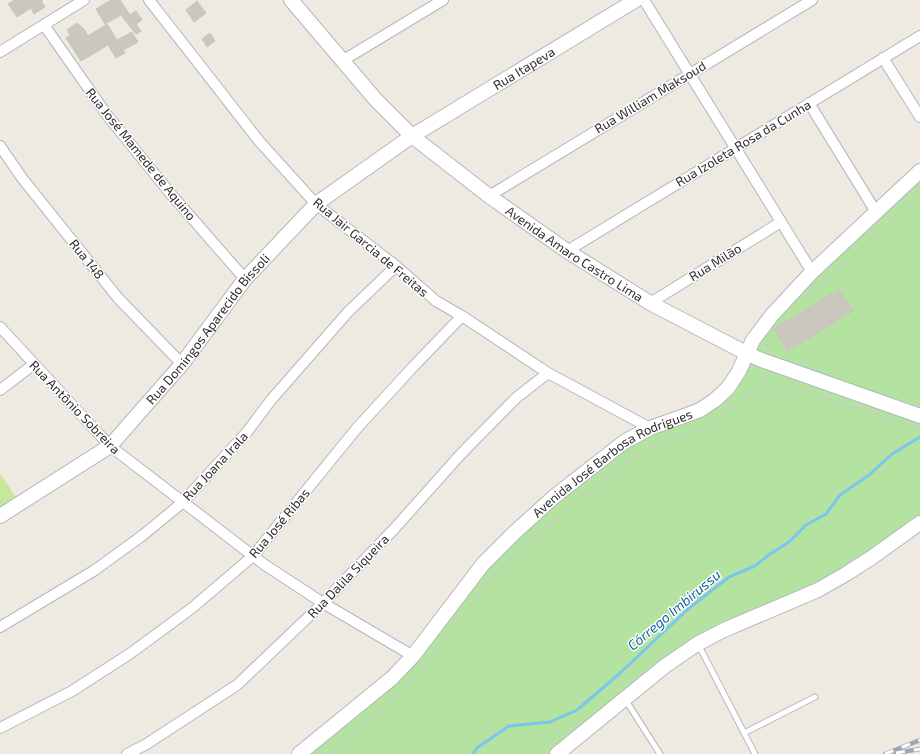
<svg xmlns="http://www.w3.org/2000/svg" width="920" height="754" font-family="'Exo 2',sans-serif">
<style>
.green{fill:#b4e2a0}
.pitch{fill:#c5e89d}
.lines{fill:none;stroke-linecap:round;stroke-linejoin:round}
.stream{stroke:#7ac7eb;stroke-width:3}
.building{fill:#cac7bf;stroke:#cac5ba}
.lane-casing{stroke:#b4b6c0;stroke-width:7}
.street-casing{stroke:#b4b6c0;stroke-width:12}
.secondary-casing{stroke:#b4b6c0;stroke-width:16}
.path{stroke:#c9c9c9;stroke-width:1.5;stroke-dasharray:3 2;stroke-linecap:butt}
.lane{stroke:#fff;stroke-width:5}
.street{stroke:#fff;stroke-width:10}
.secondary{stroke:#fff;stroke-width:14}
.rail-casing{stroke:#a3a5b7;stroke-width:4.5}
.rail{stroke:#fff;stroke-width:3;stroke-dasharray:9;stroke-linecap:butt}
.labels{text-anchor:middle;stroke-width:3;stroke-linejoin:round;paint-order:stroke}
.street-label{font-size:13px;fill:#2e2e2e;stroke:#fff}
.water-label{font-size:14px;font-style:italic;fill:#13669c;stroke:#fff}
</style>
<rect width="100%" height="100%" fill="#eee9e1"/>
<path class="green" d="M920 175V413L749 351 757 336Z
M745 360 920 422V525L895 542 694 648 559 754H301L388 683 480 569 620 447 696 414Z"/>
<path class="pitch" d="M0 474 16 497 0 507Z"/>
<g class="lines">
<path class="stream" d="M473 754 477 748 509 726 550 722 577 710 619 674 688 609 729 577 755 566 770 554 789 542 806 525 826 514 840 495 869 475 892 454 920 437"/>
</g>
<path class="building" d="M14 0H43L41 1 45 7 34 14 31 8 17 17 8 4Z
M111 0H120L130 15 136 11 142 20 136 24 141 31 136 34 121 15 105 24 96 9Z
M197 1 206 13 194 22 186 10Z
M77 23 84 29 88 36 107 24 117 40 132 32 138 42 123 50 125 53 116 58 108 45 81 61 66 38 70 35 67 30Z
M210 33 215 41 207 47 202 39Z
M839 289 853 311 788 351 774 329Z"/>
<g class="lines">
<g class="lane-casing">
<path id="lane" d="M698 644 755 754
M625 699 660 754
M744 733 815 697"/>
</g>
<g class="street-casing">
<path id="street" d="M149 0 259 141 316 204 396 266 436 301 462 316 548 373 650 428
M644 0 812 272
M44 25 107 115 170 193 245 279
M0 52 84 0
M883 58 920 117
M342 61 443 0
M809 103 876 212
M0 146 22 178 118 298 182 364
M489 196 812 0
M567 251 920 36
M650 303 781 222
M0 327 110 446 265 565 323 603 413 656
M0 390 34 364
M0 627 95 570 143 535 182 503 247 432 271 400 348 312 396 266
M0 728 72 691 131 653 192 608 253 556 357 428 412 368 462 316
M127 754 145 745 237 685 323 603 395 528 460 455 516 398 548 373"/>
</g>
<g class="secondary-casing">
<g id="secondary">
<path id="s1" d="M291 0 376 100 412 136 489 196 567 251 650 303 746 353 759 359 920 416"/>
<path id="s2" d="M0 516 110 446 182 364 245 279 316 204 412 136 636 0"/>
<path id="s3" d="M299 754 392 678 413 656 483 564 514 533 555 496 624 442 650 428 684 416 700 410 715 400 728 388 739 371 753 340 772 315 812 272 920 171"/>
<path d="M557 754 665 666 697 644 724 630 818 590 846 574 871 558 920 523"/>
</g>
</g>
<path class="path" d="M804 299 854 256 920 194
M767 343 769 350
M765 388 768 375
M328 754 382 708 404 688 420 671 479 593 514 555 580 499 635 456 649 448 665 440 699 429 712 422 725 411 751 393 765 388 805 391 920 429"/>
<use href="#lane" class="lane"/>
<use href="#street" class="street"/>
<use href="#secondary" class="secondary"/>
<g class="rail-casing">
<path id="rail" d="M896 753 920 749
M885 754 920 740"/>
</g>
<use href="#rail" class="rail"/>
</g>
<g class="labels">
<g class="street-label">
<text dy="5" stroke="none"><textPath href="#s2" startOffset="697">Rua Itapeva</textPath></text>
<text transform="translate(650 97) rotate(-31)" y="5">Rua William Maksoud</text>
<text transform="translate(743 143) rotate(-31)" y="5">Rua Izoleta Rosa da Cunha</text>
<text transform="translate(141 154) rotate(51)" y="5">Rua José Mamede de Aquino</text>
<text transform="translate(371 247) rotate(40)" y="5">Rua Jair Garcia de Freitas</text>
<text dy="5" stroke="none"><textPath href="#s1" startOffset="383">Avenida Amaro Castro Lima</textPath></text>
<text transform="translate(87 259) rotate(51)" y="5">Rua 148</text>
<text transform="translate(715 262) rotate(-32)" y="5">Rua Milão</text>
<text dy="5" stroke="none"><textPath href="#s2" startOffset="283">Rua Domingos Aparecido Bissoli</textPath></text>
<text transform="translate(75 407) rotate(46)" y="5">Rua Antônio Sobreira</text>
<text dy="5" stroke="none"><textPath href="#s3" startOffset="432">Avenida José Barbosa Rodrigues</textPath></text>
<text transform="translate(215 466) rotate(-47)" y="5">Rua Joana Irala</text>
<text transform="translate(279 523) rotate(-50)" y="5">Rua José Ribas</text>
<text transform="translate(348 576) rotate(-46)" y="5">Rua Dalila Siqueira</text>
</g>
<g class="water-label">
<text transform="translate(674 610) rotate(-40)" y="5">Córrego Imbirussu</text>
</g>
</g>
</svg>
